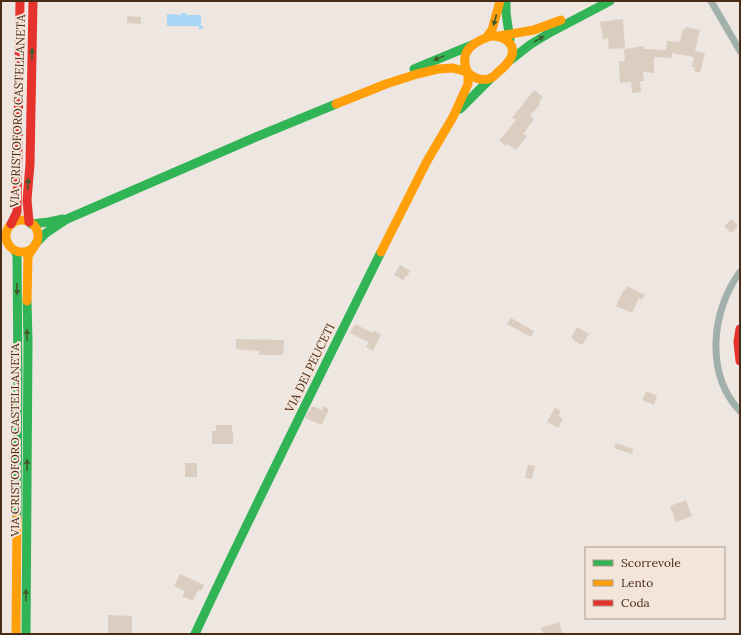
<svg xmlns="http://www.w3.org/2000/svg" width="741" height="635" font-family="Lora,serif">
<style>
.water{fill:#a7d7f5}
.building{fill:#dccdc1}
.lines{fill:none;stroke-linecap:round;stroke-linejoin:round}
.street{stroke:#a2b0ab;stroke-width:7}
.fast{stroke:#30b455;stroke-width:9}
.slow{stroke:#ff9f0a;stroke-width:9}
.jam{stroke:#e5322d;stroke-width:9}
.oneway{fill:#405c2c}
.labels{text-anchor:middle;stroke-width:4;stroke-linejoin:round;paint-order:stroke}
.street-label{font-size:12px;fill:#492c16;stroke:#f4e5db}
</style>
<rect width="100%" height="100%" fill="#eee6e1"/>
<path class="water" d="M182 13H186V15H201V26H203V29H199V26H167V14L182 15Z"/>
<path class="building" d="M127 16 141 17V24L127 23Z
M623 19 625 48 609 49 608 38 603 39 602 29H601L600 22Z
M686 27 700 30 695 51 705 53 700 73 694 71 695 67H692L694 57 672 53V58L654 57V73L643 72 644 81H640L641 92 632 93 631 82 620 83 619 61H625L624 49 644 46V49L666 50 667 41 680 42 683 29H685Z
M534 90 543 97 539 102 540 104 530 116 534 119 523 134 527 136 516 150 507 144 506 146 499 141 516 120 512 118Z
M732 219 738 226 731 233 724 226Z
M400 265 410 271 407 276H406L403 280 394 275Z
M627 286 645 295 642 300 639 298 632 313 616 306 624 289 625 290Z
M511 318 534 331 531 337 507 324Z
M355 324 373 333 374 331 381 334 373 351 366 347 369 342 350 333Z
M577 327 589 334 582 345 574 341 575 340 571 338Z
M236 339 284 340 283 355H259V351L236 349Z
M646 391 657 396 654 405 642 400Z
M312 406 322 410 324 406 329 409 322 425 305 418Z
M555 408 561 411 558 416 563 419 558 428 547 422Z
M216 425H232V432L233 431V444H212V431H216Z
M616 443 633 449 632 454 614 448Z
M185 463H197V477H185Z
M528 465 535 466 532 479 525 478Z
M686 500 692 516 676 522 670 506Z
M180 574 204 585 201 591 198 590 193 601 182 596 185 591 174 586Z
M108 615 132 616V634H108Z
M559 622 563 634H543L541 628Z"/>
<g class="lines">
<path class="street" d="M711 1 740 51
M740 272C711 311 705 374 740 411"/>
<path class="fast" d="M506 1V13L510 40
M508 62 531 44 551 32 610 1
M414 69 472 45
M460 109 491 78
M31 224 49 222 63 219
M36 243 46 233 67 219 256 137 336 104
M15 251 17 255 18 378 17 518
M26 634 28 341 27 301
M195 634C255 505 318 379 381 252"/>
<path class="slow" d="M491 36C506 36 519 46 509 61 506 65 502 69 498 72 496 74 494 77 491 78 487 80 480 80 476 78 471 76 467 73 466 68 460 49 476 41 491 36Z
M499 36 534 30 561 20
M486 38 492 30 500 1
M336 104 386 84 417 74 438 69 453 68 467 72
M6 236a16 16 0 1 1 32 0a16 16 0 1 1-32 0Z
M381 252 427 161 453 117 468 84V74
M27 301 28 256 34 247
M16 634 17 518"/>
<path class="jam" d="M29 222 27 200 30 164 33 1
M11 224 17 212 20 1
M740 329 738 342 740 361"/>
</g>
<defs><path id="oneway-solid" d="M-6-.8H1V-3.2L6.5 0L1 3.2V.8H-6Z"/></defs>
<g class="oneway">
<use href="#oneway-solid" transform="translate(495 20) rotate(105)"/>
<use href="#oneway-solid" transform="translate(539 39) rotate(-31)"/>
<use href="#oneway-solid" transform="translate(32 54) rotate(-89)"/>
<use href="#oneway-solid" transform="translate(439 58) rotate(157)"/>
<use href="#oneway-solid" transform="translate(28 184) rotate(-85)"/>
<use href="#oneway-solid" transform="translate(17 289) rotate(89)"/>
<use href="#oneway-solid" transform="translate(27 335) rotate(-91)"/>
<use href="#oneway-solid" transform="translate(27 465) rotate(-90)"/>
<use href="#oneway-solid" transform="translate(26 595) rotate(-90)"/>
</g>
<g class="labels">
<g class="street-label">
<text transform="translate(18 111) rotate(-88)" y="4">VIA CRISTOFORO CASTELLANETA</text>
<text transform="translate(310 368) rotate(-64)" y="4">VIA DEI PEUCETI</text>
<text transform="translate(15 440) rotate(-90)" y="4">VIA CRISTOFORO CASTELLANETA</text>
</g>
</g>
<rect width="741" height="635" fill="none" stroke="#492c16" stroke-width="4"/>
<rect x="585" y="547" width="140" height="72" fill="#f4e5db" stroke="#b09b8c"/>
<rect x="593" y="560" width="20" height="6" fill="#30b455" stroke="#b09b8c"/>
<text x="621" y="567" font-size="12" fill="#492c16">Scorrevole</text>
<rect x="593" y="580" width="20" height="6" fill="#ff9f0a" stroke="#b09b8c"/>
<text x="621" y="587" font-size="12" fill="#492c16">Lento</text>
<rect x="593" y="600" width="20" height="6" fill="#e5322d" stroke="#b09b8c"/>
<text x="621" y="607" font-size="12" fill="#492c16">Coda</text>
</svg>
